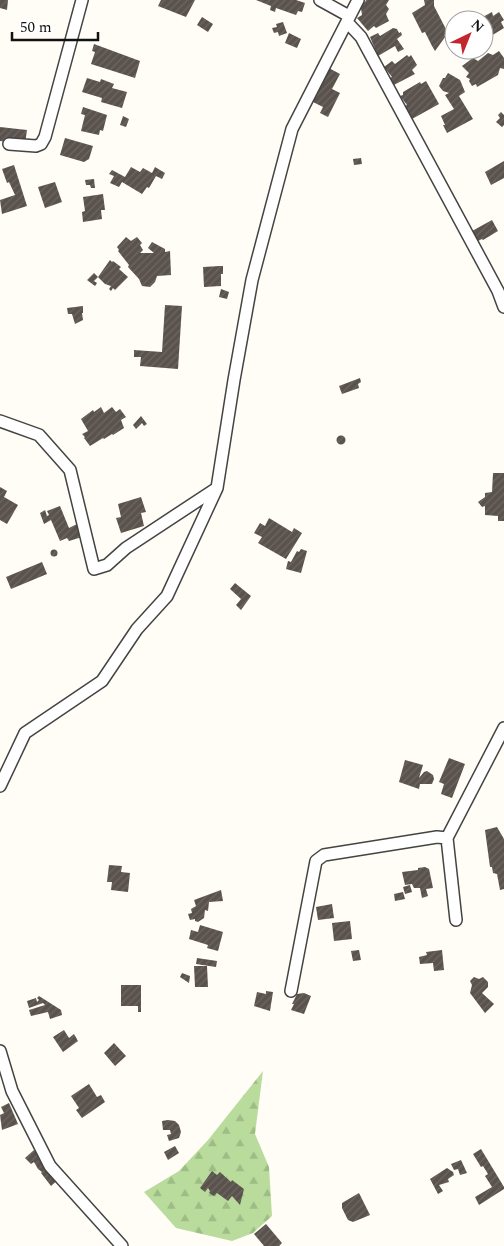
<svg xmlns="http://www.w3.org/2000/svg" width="504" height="1246" font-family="Spectral,serif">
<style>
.forest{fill:url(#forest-firs)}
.building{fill:url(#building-hatch)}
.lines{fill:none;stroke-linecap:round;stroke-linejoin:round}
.minor-casing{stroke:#444;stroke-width:14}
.minor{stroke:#fff;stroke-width:11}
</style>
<defs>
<pattern id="forest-firs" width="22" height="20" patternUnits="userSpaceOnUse" patternTransform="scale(1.25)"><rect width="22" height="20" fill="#b9dc9c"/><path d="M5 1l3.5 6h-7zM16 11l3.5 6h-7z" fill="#9ebc85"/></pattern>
<pattern id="building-hatch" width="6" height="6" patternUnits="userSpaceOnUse" patternTransform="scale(1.25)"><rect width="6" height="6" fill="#5a524d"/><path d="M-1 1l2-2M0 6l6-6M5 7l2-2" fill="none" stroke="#6d6662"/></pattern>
</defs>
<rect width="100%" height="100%" fill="#fffdf5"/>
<path class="forest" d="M263 1071 255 1134 269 1167 272 1216 253 1233 232 1241 176 1228 144 1192 179 1171 208 1140Z"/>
<path class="building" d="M0 0H8L7 10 0 8Z
M161 0H195L186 17 158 6Z
M256 0H296L305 3 302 12 298 11 296 15 276 8 275 12 270 10 271 6Z
M366 0H389L386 5 389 9 386 14 389 21 376 28 374 26 368 31 357 18 362 15 360 2H365Z
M424 0H434V6L448 33 435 51 432 46 425 32 422 33 412 13 425 5Z
M492 12 493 16 499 12 504 20 501 22 504 28 491 36 490 34 484 37V20H477Z
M202 17 213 24 208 32 197 25Z
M283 22 287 33 279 36 278 32 274 33 272 28 277 27 276 24Z
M393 28 397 29 399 33 401 32 402 35 397 39 404 49 398 52 395 46 378 56 370 37 378 33 380 36Z
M289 33 301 39 297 48 285 43Z
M94 44 140 61 135 78 91 64 95 52 92 51Z
M499 51 504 58V69L500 68 498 75 477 87 476 84 472 86 469 81 470 79 466 77 469 73 462 66 473 58 478 61 488 53 493 55Z
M407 55 409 57 411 55 417 65 412 70 415 74 392 86 388 79 392 77 384 67 392 61 395 64Z
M327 67 340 74 332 89 340 93 328 117 320 113 323 107 311 101Z
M448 73 460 80 465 92 459 96 473 119 447 133 443 125H445L441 116 454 109 445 95 449 93 443 91 439 86 443 78H445Z
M87 78 100 82 101 79 114 84 112 88 127 92 122 108 101 102 102 98 82 92Z
M426 81 439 104 412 119 405 106 407 105 400 96 403 95V92L420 82 421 84Z
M83 107 107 115 103 131 100 130 99 135 81 131 85 115 81 114Z
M501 112 504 115V125L502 127 496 122 500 118 498 115Z
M123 116 129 119 126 127 120 125Z
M0 127 27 130 25 144 0 141Z
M65 138 93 146 89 159 84 162 60 155Z
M361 158 362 164 354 165 353 159Z
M504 161V178L491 185 485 172Z
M14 165 27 206 2 214 0 200 15 195 9 182 7 183 2 169Z
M131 167 140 172 143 168 152 173 155 167 165 173 162 179 156 176 149 188 147 187 142 194 122 182 119 187 110 183 114 176 109 174 112 170 125 177Z
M94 179 95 188H91L90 185H86L85 180Z
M55 182 62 202 45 208 38 187Z
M103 194 105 210H101L102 219 83 222 82 212 85 211 83 197Z
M492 220 498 231 483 240 482 239 478 241 472 231Z
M126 237 131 241 137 237 142 243 140 245 143 250 140 253H154L148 248 152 242 165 249V252L170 251 171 275 157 276 155 282 150 287 142 286 139 279 128 267 129 265 118 251 119 250 117 247Z
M110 260 112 262 113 261 121 267 119 269 128 277 115 290 113 288 111 291 109 289 111 286 105 284 98 277Z
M220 266H223V274H221V286L204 287 203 267Z
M94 273 98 277 94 281 97 283 95 286 87 280Z
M221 289 229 292 227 299 219 297Z
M165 305 182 306 178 369 140 366 141 357H134V350L162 352Z
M83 306V313H82L83 320 75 324 72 314H68L67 308Z
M360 378 361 382 358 384 359 388 342 394 339 386Z
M101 407 104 413 112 407 116 412 120 409 126 417 121 420 124 428 113 435 112 434 104 439 103 438 90 446 84 438 85 437 82 434 88 431 81 419 93 410 94 412Z
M141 416 147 424 144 426 142 423 136 429 133 425Z
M336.5 440a4.5 4.5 0 1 1 9 0a4.5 4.5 0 1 1-9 0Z
M493 473H504V521H498V516L485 515V506L482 507 478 502 485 497V493L492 492Z
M0 487 7 491 4 497 18 505 7 524 0 520Z
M141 497 146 512 141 513 144 526 121 533 116 518 121 517 118 504Z
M60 506 69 528 79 523 82 537 69 541 67 538 60 541 51 520 44 524 40 513 45 510 47 516 49 515 47 511Z
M269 518 292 532 294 528 302 533 286 559 258 543 262 537 254 533 260 523 265 526Z
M301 549 307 551 301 573 286 569 288 561 291 562 297 551 299 552Z
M50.5 553a3.5 3.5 0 1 1 7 0a3.5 3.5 0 1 1-7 0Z
M42 562 47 574 11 589 6 577Z
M235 583 251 596 241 610 236 605 241 599 230 589Z
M449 758 465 764 452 798 441 794 444 784 439 782Z
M405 760 423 765 419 778 424 772 427 771 433 775 434 779 432 784H420L419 789 399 782Z
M497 827 504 839V889L500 890 497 874 493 873 492 867H490L485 830Z
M109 865 122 866 121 872 130 873 128 892 111 890 112 882H107Z
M418 868 425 867 429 869 433 888 426 889 428 896 422 898 420 888H414L412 884 405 885 402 872 418 870Z
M410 885 412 892 405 894 403 887Z
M221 890 223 901 209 902 208 911 205 910 204 918 198 922 195 921V919L190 920 188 914 192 913 191 909 196 906 194 900Z
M403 892 405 899 395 901 394 894Z
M332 904 334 918 318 920 316 907Z
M350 921 352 939 334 941 332 923Z
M200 925 223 932 218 951 207 948 208 945 189 939 191 930 198 932Z
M359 950 361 960 353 961 351 951Z
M442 950 444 970 434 971 433 963 420 964 419 957 427 955 426 952Z
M197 958 217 961 216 967 196 964Z
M194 966H207L208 987H195Z
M182 973 190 976 189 983 180 977Z
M474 977 479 979 483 977 488 982V987L482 993 494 1004 485 1013 470 993 472 985 470 981Z
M121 985H141V1012H138V1006H121Z
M266 991 273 992 270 1011 254 1006 257 992 266 994Z
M304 993 311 996 304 1014 291 1010 294 1004H292L297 994Z
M39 996 61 1010 62 1015 50 1019 48 1012 31 1016 29 1010 45 1005 43 1003 29 1008 27 1001 36 998 37 1002 39 1000 37 998Z
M64 1030 69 1038 74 1034 78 1041 63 1052 53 1037Z
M114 1043 126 1056 115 1066 104 1053Z
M89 1084 97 1097 101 1095 105 1102 82 1118 76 1110 79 1108 71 1096Z
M9 1103 18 1124 2 1130 0 1115 4 1113 1 1107Z
M168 1120 175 1121 179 1125 181 1132 179 1138 169 1141 167 1135 171 1134 170 1130H163L162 1121Z
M175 1146 179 1153 168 1160 164 1152Z
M481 1149 504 1187V1189L479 1205 475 1197 492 1187 485 1176 488 1174 483 1166 481 1167 473 1154Z
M34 1150 59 1179 51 1186 41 1173 42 1172 38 1169 34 1162 31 1164 25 1158Z
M461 1160 467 1173 460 1175 458 1169 454 1170 451 1164Z
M447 1168 453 1172 454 1175 448 1179 449 1182 439 1185 443 1191 438 1194 430 1179Z
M212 1171 217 1175 220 1172 231 1182 232 1180 244 1189 240 1205 232 1196 228 1201 217 1193 214 1196 209 1193 210 1191 208 1188 205 1192 200 1188Z
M359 1193 370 1215 353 1222 348 1220 342 1208V1203Z
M266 1224 282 1243 279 1246H264L254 1234Z"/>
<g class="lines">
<g class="minor-casing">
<path id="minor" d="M320 0 349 16 347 22 361 37 498 291 504 307
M9 144 36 146 41 144 45 137 82 0
M0 421 39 435 70 470 94 569 107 565 126 548 217 488
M0 786 25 733 102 681 137 629 167 596 217 488 234 380 252 280 292 129 358 0
M447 838 456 920
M291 991 316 861 324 855 437 837 447 838 504 728
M0 1051 12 1091 50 1166 122 1246"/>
</g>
<use href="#minor" class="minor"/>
</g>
<g transform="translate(469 35) rotate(43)"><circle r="24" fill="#ffffff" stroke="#a0a0a0"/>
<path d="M0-4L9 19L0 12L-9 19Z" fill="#c4262e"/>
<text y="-8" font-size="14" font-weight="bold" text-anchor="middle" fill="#111111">N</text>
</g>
<path d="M12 32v8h86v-8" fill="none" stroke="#111111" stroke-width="2.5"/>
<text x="20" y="32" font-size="15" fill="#111111" stroke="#ffffff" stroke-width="4" paint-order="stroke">50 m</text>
</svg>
